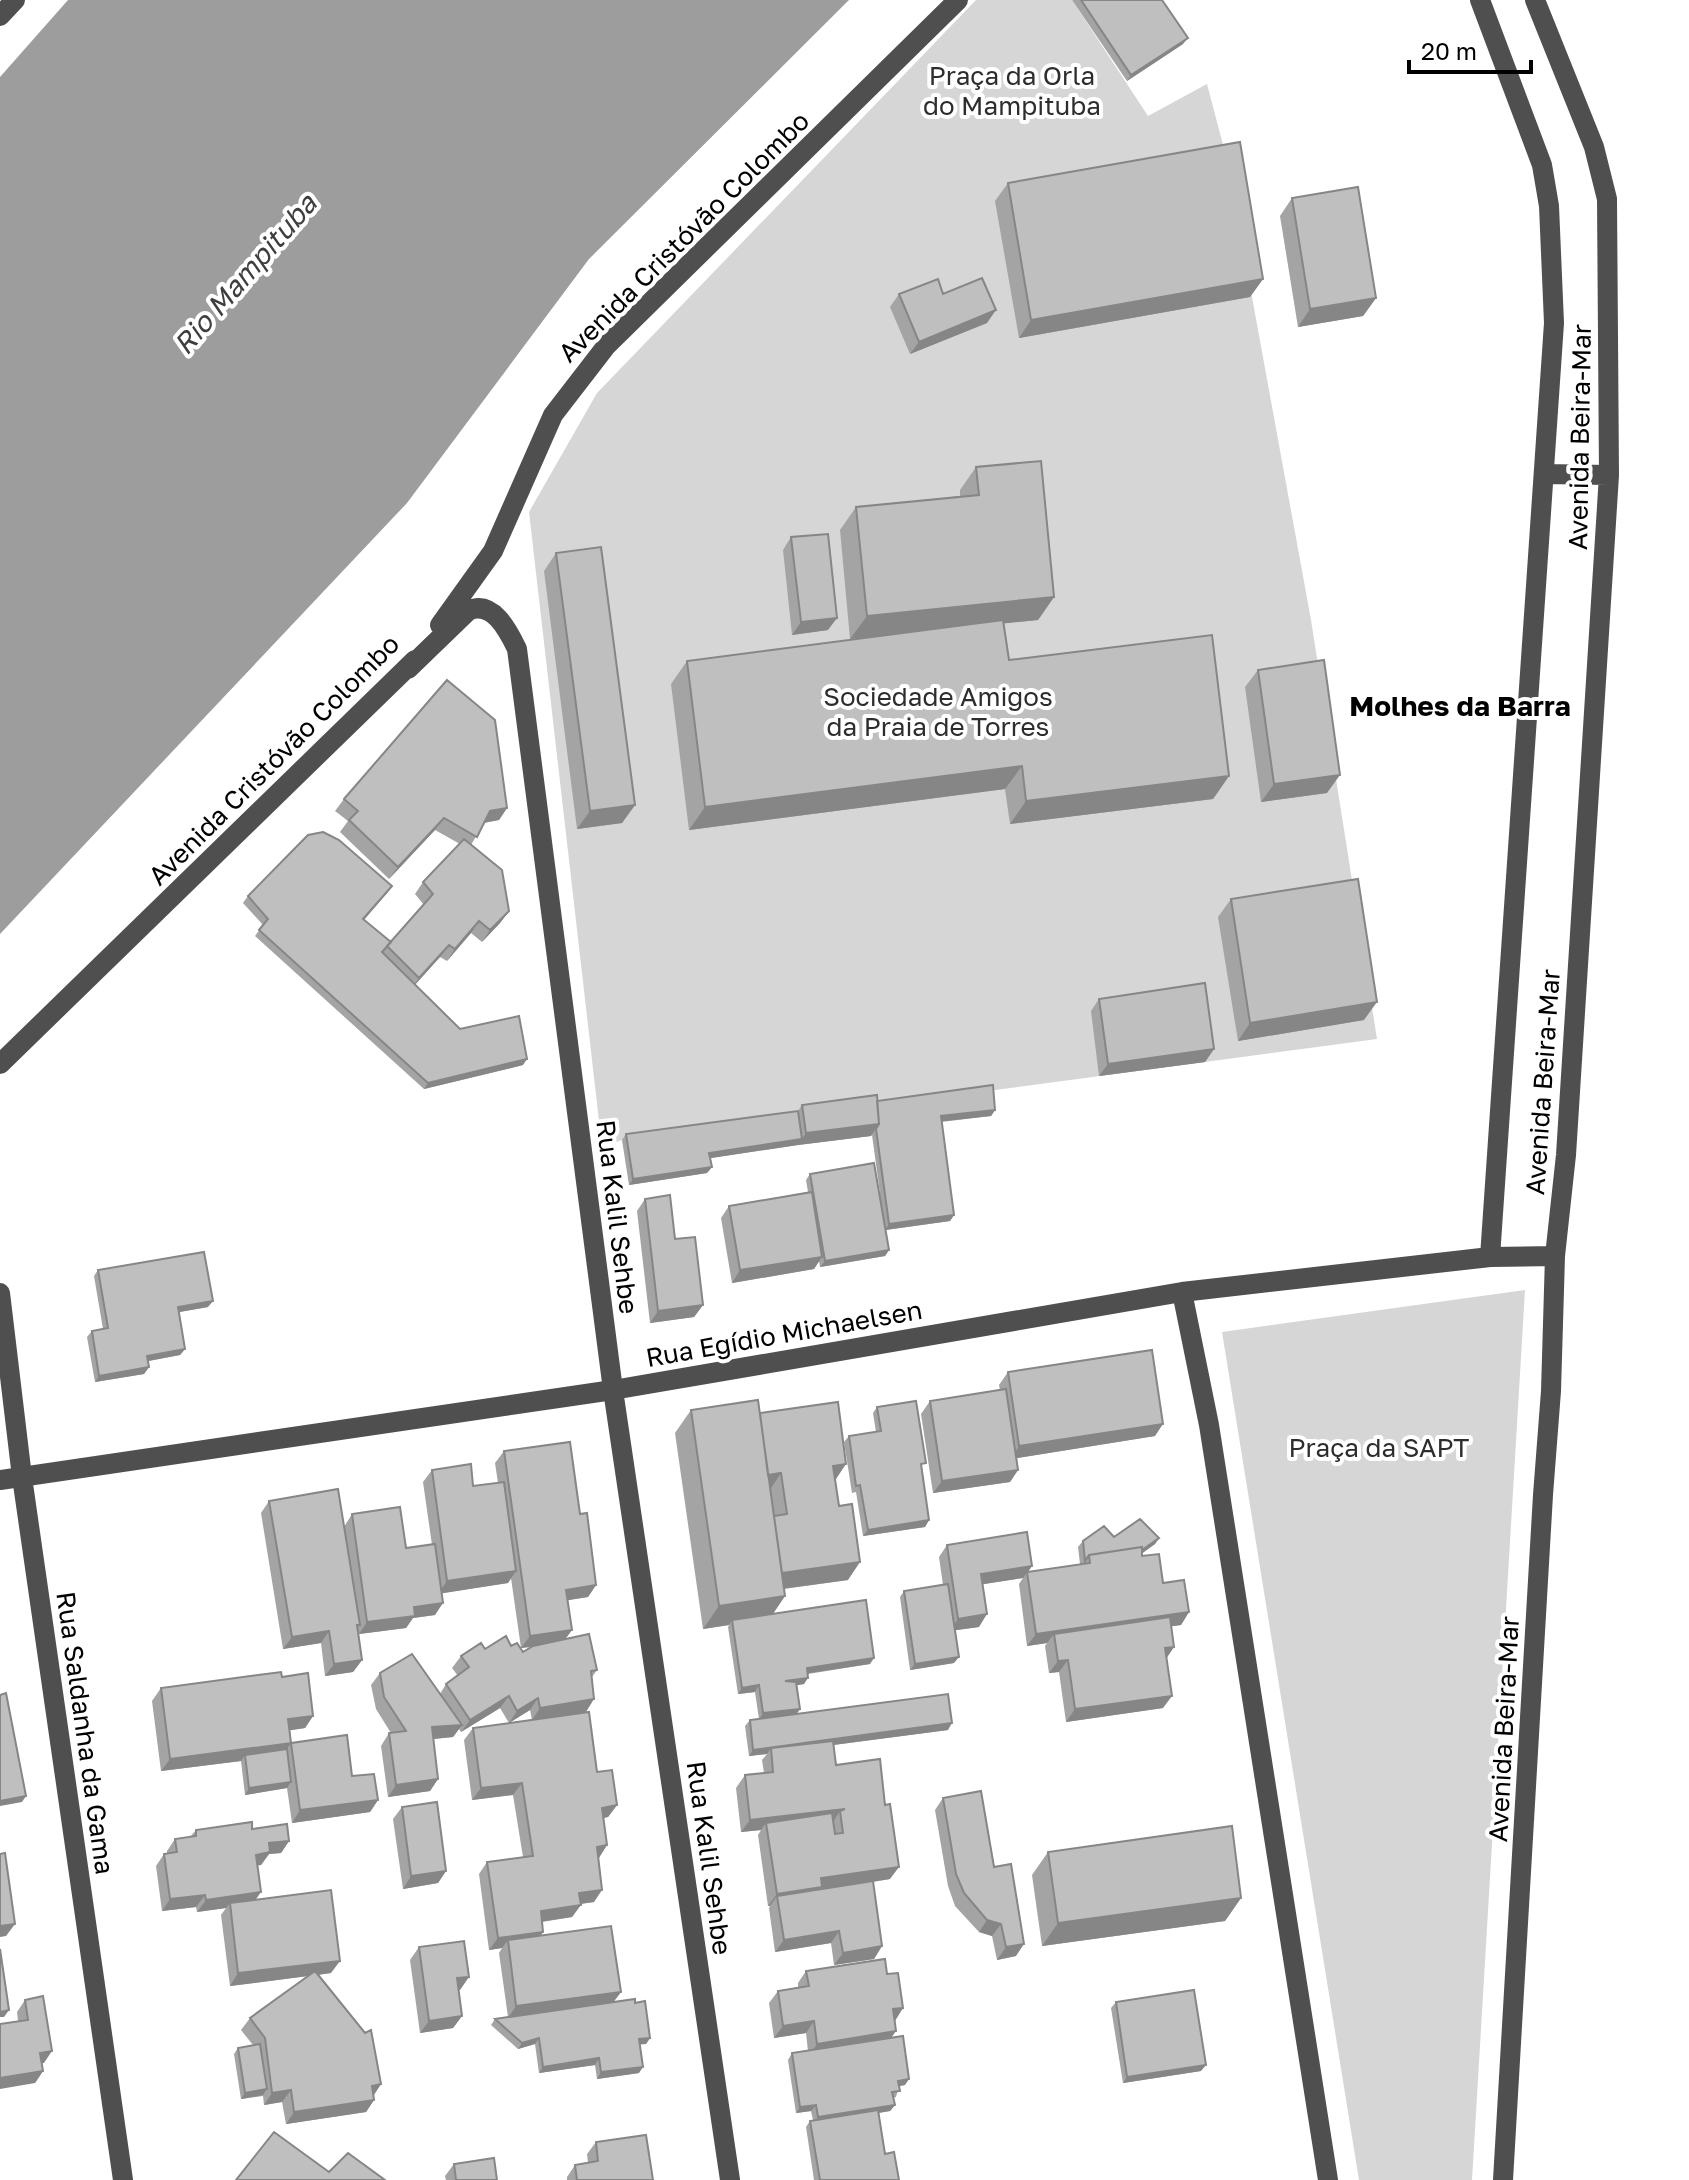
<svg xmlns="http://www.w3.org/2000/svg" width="1689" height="2180" font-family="'Golos Text',sans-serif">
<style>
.green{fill:#d6d6d6}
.water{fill:#9d9d9d}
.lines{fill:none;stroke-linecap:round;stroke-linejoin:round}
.minor{stroke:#4f4f4f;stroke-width:20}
.wall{fill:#a4a4a4}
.shaded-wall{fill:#868686}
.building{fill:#bfbfbf;stroke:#868686;stroke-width:2}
.labels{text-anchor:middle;stroke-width:8;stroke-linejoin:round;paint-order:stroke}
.park-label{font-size:26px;fill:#2d2d2d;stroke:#fff}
.street-label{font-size:26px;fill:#000;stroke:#fff}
.water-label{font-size:28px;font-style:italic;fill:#3e3e3e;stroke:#fff}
.neighbourhood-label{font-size:28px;font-weight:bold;fill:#000;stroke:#fff}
</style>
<rect width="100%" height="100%" fill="#fff"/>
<path class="green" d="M976 0H1072L1148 116 1207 84 1227 160 1311 620 1377 1039 622 1140 602 1147 529 512 597 393Z
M1525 1290 1472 2180H1359L1222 1332Z"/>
<path class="water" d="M68 0H849L589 259 407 503 0 934V77Z"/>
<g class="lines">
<path class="minor" d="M1480 0 1542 165 1549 206 1554 323 1490 1257
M0 16 15 0
M1544 474 1609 475
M440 625 493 551 553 415 607 345 958 0
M408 669 468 611C492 599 508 630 517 649L613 1390 730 2180
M0 1064 415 660
M1182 1292 1209 1425 1328 2180
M0 1293 22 1477 123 2180
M0 1480 613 1390 1182 1292 1490 1257 1555 1256
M1503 2180 1543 1495 1551 1391 1555 1256 1566 1155 1609 475 1607 199 1594 147 1535 0"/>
</g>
<path class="wall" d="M1072 0H1162L1183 44 1127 81Z
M1008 183 1263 279 1250 297 1019 338 995 201Z
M1292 198 1376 298 1363 316 1298 327 1280 216Z
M899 294H943L987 323 910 354 890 307Z
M976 467 1054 597 1038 620 1004 623 1009 660 1229 776 1213 799 1010 824 1005 789 689 830 671 684 687 661 886 635 850 639 840 530 856 507 960 496V490Z
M791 537 828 630 792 635 783 550Z
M556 553 635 805 622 823 577 829 544 571Z
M1258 670 1327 793 1261 802 1245 687Z
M344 799 507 808 499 820 484 823 471 845 509 911 500 923 482 942 471 933 447 961 440 957 415 985 460 1029 523 1065 424 1089 255 936 263 925 243 903 248 896 388 892 364 920 391 942 424 905 415 894 423 882 460 844 435 830 389 879 340 832 348 821 335 811Z
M1231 899 1364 1020 1238 1041 1218 917Z
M1099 999 1214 1049 1205 1062 1099 1076 1091 1011Z
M877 1101 995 1110 991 1116 941 1122 954 1215 950 1221 886 1230 889 1250 885 1256 820 1267 819 1261 814 1269 732 1283 721 1218 729 1206 808 1192 806 1180 810 1174 880 1193 872 1135 871 1136 798 1145 710 1158 712 1167 707 1173 629 1185 622 1140 626 1134 798 1111 802 1105Z
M645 1199 703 1305 694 1317 650 1323 637 1211Z
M98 1270 208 1307 179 1312 185 1349 180 1355 148 1361 149 1367 144 1374 95 1382 87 1337 92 1331 103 1329 94 1276Z
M1008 1372 1155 1436 1017 1458 1018 1470 1010 1482 933 1493 921 1414 930 1401 1000 1390 999 1385Z
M877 1407 921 1470 929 1520 925 1527 863 1536 856 1492 852 1493 844 1442 849 1436 876 1432 873 1413Z
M691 1410 835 1480 848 1580 784 1589 785 1596 773 1614 870 1664 808 1674 804 1684 797 1685 800 1709 796 1714 948 1730 834 1745 836 1765 890 1879 873 1882 882 1946 874 1959 834 1965 831 1943 775 1952 769 1908 770 1906H768L758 1835 761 1830 741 1832 736 1788 745 1775 764 1773 762 1760 767 1754 749 1756 745 1726 750 1720 759 1719 755 1692 738 1694 728 1627 729 1625 703 1629 675 1433Z
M504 1451 580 1514 596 1585 588 1597 567 1600 572 1630 565 1639 597 1670 592 1677 586 1712 552 1717 597 1772 617 1805 608 1817 603 1818 607 1845 598 1858 594 1902 581 1904 572 1917 542 1922 543 1932 540 1936 621 1992 613 2002 635 2003 650 2038 646 2044H640L639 2073 597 2079 595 2065 539 2073 535 2044 518 2049 491 2025 495 2019 508 2017 499 1953 502 1948 489 1950 479 1874 487 1862 523 1857 513 1795 472 1800 464 1740 473 1728 532 1720 530 1710 509 1723 500 1708 461 1732 459 1729 453 1737 433 1739 438 1779 430 1791 388 1797 381 1746 389 1733H391L376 1709 371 1685 380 1673 440 1694 446 1684 458 1676 452 1668 461 1656 485 1649 511 1646 523 1652 532 1647 521 1648 511 1578 508 1583 442 1593 435 1615 413 1618 406 1628 359 1634 358 1628 362 1660 353 1672 325 1676 321 1643 283 1649 261 1513 269 1501 344 1527 352 1514 406 1548 432 1545 423 1482 432 1470 473 1486 498 1483 495 1463Z
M1114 1537 1159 1538 1155 1544 1142 1553V1556L1163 1583 1189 1612 1181 1625 1171 1626 1167 1658 1163 1708 1066 1722 1059 1672 1049 1673 1045 1646 1047 1643 1027 1646 1019 1584 1023 1578 983 1584 979 1627 955 1630 954 1663 910 1670 900 1597 904 1591 943 1585 939 1557 947 1545 1032 1566 1028 1572 1080 1564 1078 1547 1083 1541Z
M282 1677 313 1716 305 1728 290 1730 291 1743 352 1776 378 1800 370 1812 292 1823 287 1788 245 1795 241 1761 161 1771 152 1701 161 1688Z
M943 1798 994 1867 1016 1956 997 1960 992 1936 979 1932 955 1906 948 1886 935 1810Z
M402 1807 446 1871 438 1883 403 1889 393 1819Z
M252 1829 289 1841 281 1853 269 1854 261 1865H257L256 1900 331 1973 318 1975 381 2084 374 2095V2100L366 2112 286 2124 282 2102 264 2105 263 2096 241 2099 234 2054 238 2048 253 2045 241 2030 250 2018 308 1976 230 1986 221 1915 226 1908 197 1912 196 1907 162 1911 156 1866 164 1854H167V1851L175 1839 190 1837 196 1830Z
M1048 1852 1241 1898 1225 1921 1042 1946 1032 1875Z
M419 1947 460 1990H458L462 2016 453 2028 420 2033 410 1960Z
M806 1971 894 2021 891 2038 905 2085 899 2086 896 2097 893 2098 895 2105 890 2111 879 2113 885 2154 899 2180H814L806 2127 810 2121 813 2120 811 2111 796 2113 788 2060 792 2053 808 2051 806 2033 774 2038 769 2003 778 1991 798 1987V1983Z
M25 2000 44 2063H42L43 2071 35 2083 18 2021 17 2012Z
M1116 2002 1201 2071 1123 2083 1111 2008Z
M596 2142 653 2180H567V2177L575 2165 588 2163 587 2154Z
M454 2164 497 2180H446L445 2176Z"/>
<path class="shaded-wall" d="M1188 38 1183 44 1127 81 1131 75Z
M1263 279 1250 297 1019 338 1031 320Z
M1376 298 1363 316 1298 327 1310 309Z
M996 310 987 323 910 354 919 342Z
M1054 597 1038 620 850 639 867 616Z
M837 618 828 630 792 635 801 622Z
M1022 766 1005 789 689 830 705 807Z
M1340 775 1327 793 1261 802 1274 784Z
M1229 776 1213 799 1010 824 1026 801Z
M635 805 622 823 577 829 590 811Z
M507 808 499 820 482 823 490 811Z
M444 818 435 830 389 879 398 867Z
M509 911 500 923 482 942 490 930Z
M479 921 471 933 447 961 455 949Z
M449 945 440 957 410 990 419 978Z
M1377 1002 1364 1020 1238 1041 1250 1023Z
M1214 1049 1205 1062 1099 1076 1108 1064Z
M527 1059 523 1065 424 1089 428 1083Z
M995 1110 991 1116 936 1122 941 1116Z
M879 1124 871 1136 798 1145 806 1133Z
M802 1139 798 1145 705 1159 709 1153Z
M712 1167 707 1173 629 1185 633 1179Z
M954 1215 950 1221 885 1230 889 1224Z
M889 1250 885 1256 820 1267 825 1261Z
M822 1257 814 1269 732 1283 740 1270Z
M213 1301 208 1307 174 1313 178 1307Z
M703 1305 694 1317 650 1323 658 1311Z
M185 1349 180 1355 143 1362 147 1356Z
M149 1367 144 1374 95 1382 99 1376Z
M1163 1424 1155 1436 1011 1459 1019 1446Z
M846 1464 834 1482 833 1466Z
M1018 1470 1010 1482 933 1493 942 1481Z
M781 1473 769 1491 764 1475Z
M929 1520 925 1527 863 1536 868 1530Z
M1159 1538 1155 1544 1133 1560 1088 1566Z
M860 1562 848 1580 765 1591 778 1573Z
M1032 1566 1023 1578 972 1586 981 1574Z
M516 1571 508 1583 438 1594 447 1581Z
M596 1585 588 1597 557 1602 566 1590Z
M785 1596 769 1619 732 1620 729 1625 703 1629 719 1606Z
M443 1603 435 1615 413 1618 406 1628 359 1634 367 1622 414 1607Z
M1189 1612 1181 1625 1055 1642 1054 1634 1047 1643 1027 1646 1036 1634Z
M987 1614 979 1627 950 1631 958 1619Z
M572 1630 563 1642 521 1648 530 1636Z
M329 1631 321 1643 283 1649 292 1637Z
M1174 1647 1166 1659 1165 1648Z
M959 1657 954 1663 910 1670 915 1664Z
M874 1658 870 1664 803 1674 807 1668Z
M362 1660 353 1672 325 1676 334 1664Z
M1068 1660 1059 1672 1049 1673 1058 1661Z
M808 1678 804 1684 781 1688 785 1681Z
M759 1685 755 1692 738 1694 742 1688Z
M509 1696 500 1708 461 1732 470 1720Z
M1172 1696 1163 1708 1066 1722 1075 1709Z
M538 1698 530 1710 509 1723 517 1711Z
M594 1699 586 1712 532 1720 540 1708Z
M800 1709 796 1715 759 1720 763 1713Z
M313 1716 305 1728 279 1732 288 1719Z
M952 1723 948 1730 771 1753V1748L767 1754 749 1756 753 1750Z
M462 1725 453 1737 423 1740 432 1727Z
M291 1743 283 1755H245L241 1761 161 1771 170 1759Z
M438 1779 430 1791 388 1797 396 1785Z
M291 1782 287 1788 245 1795 249 1788Z
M522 1783 513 1795 472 1800 481 1788Z
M26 1796 22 1802 0 1806V1801Z
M378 1800 370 1812 292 1823 300 1810Z
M617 1805 608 1817 593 1820 602 1808Z
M845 1809 840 1811 833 1822 766 1823 761 1830 741 1832 750 1820Z
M289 1841 281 1853 269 1854 261 1865 248 1867 256 1855 269 1843Z
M607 1845 599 1858 588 1860 597 1847Z
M899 1867 890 1879 777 1896 770 1906H768L777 1894 821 1878Z
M446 1871 438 1883 403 1889 411 1876Z
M602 1890 594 1902 571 1905 579 1893Z
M261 1892 252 1905 230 1903 226 1908 197 1912 206 1900Z
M205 1895 196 1907 162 1911 170 1899Z
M1241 1898 1225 1921 1042 1946 1058 1923Z
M581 1905 572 1917 532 1923 541 1911Z
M987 1920 1001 1924 992 1936 979 1932Z
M15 1924 6 1936 0 1937V1926Z
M839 1931 831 1943 775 1952 784 1940Z
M543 1932 535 1944 508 1940 502 1948 489 1950 498 1938Z
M1024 1944 1016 1956 997 1960 1006 1947Z
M882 1946 874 1959 834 1965 843 1953Z
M340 1961 331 1973 230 1986 238 1973Z
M469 1977 460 1990 448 1991 457 1978Z
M621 1992 612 2004 508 2018 516 2006Z
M903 2008 895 2021 893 2009Z
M9 2010 4 2017H0V2012Z
M462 2016 453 2028 420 2033 429 2021Z
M814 2021 806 2033 774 2038 783 2026Z
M896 2031 887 2044 809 2056 817 2044Z
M539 2038 535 2044 518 2049 522 2043Z
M650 2038 646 2044 635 2045 639 2039Z
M52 2051 44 2063 32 2065 40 2053Z
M599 2058 595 2065 539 2073 543 2067Z
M1206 2065 1201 2071 1123 2083 1127 2077Z
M643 2067 639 2073 597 2079 601 2072Z
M43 2071 35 2083 0 2089V2078Z
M909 2079 905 2085 894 2087 898 2081Z
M381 2084 373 2096 372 2086Z
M267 2089 263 2095 241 2099 245 2093Z
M291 2090 282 2102 264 2105 272 2093Z
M374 2100 366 2112 286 2124 294 2112Z
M816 2105 811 2111 796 2113 800 2107Z
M895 2105 890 2111 813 2123 818 2117Z"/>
<path class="building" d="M1081 0H1162L1188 38 1131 75Z
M1240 142 1263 279 1031 320 1008 183Z
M1358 187 1376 298 1310 309 1292 198Z
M982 278 996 310 919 342 899 294 938 279 943 294Z
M1041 461 1054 597 867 616 856 507 979 495 976 467Z
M828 534 837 618 801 622 791 537Z
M601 547 635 805 590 811 556 553Z
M1003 620 1009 660 1212 635 1229 776 1026 801 1022 766 705 807 687 661Z
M1324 660 1340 775 1274 784 1258 670Z
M447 680 495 720 507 808 490 811 477 837 444 818 398 867 349 820 358 811 344 799Z
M323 832 339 840 392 886 363 919 391 942 382 952 460 1029 519 1016 527 1059 428 1083 259 930 268 919 248 896 308 835Z
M464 839 502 870 509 911 490 930 479 921 455 949 449 945 419 978 387 946 433 894 423 882Z
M1358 879 1377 1002 1250 1023 1231 899Z
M1205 983 1214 1049 1108 1064 1099 999Z
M993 1085 995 1110 941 1116 954 1215 889 1224 876 1129 879 1124 877 1101Z
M877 1095 879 1124 806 1133 802 1105Z
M798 1111 802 1139 709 1153 712 1167 633 1179 626 1134Z
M874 1163 889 1250 825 1261 810 1174Z
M812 1192 822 1257 740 1270 729 1206Z
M670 1195 675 1239 695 1237 703 1305 658 1311 645 1199Z
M204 1252 213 1301 178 1307 185 1349 147 1356 149 1367 99 1376 92 1331 108 1328 98 1270Z
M1152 1350 1163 1424 1019 1446 1008 1372Z
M1006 1389 1018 1470 942 1481 930 1401Z
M758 1400 785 1596 719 1606 691 1410Z
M916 1401 926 1463 921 1464 929 1520 868 1530 860 1485 856 1486 849 1436 881 1431 877 1407Z
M838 1402 846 1464 833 1466 839 1506 852 1504 860 1562 782 1573 774 1516 787 1514 781 1473 768 1475 760 1413Z
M570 1442 580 1514 587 1513 596 1585 566 1590 572 1630 530 1636 504 1451Z
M471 1464 473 1486 504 1482 516 1571 447 1581 432 1470Z
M338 1489 360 1625H357L362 1660 334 1664 329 1631 292 1637 269 1501Z
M400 1507 406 1548 435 1544 443 1603 414 1607 415 1616 367 1622 352 1514Z
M1140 1519 1159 1538 1142 1550V1547L1089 1555 1085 1561 1083 1541 1104 1526 1114 1537Z
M1027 1532 1032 1566 981 1574 987 1614 958 1619 947 1545Z
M1142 1547V1556L1159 1554 1163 1583 1184 1580 1189 1612 1036 1634 1027 1572 1090 1563 1089 1555Z
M948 1584 959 1657 915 1664 904 1591Z
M866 1600 874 1658 807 1668 808 1678 785 1681 796 1682 800 1709 763 1713 759 1685 742 1688 732 1620Z
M1170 1617 1174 1647 1165 1648 1172 1696 1075 1709 1068 1660 1058 1661 1054 1634Z
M589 1634 597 1670 591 1671 594 1699 540 1708 538 1698 517 1711 509 1696 470 1720 446 1684 469 1667 461 1656 481 1643 485 1649 506 1636 511 1646 517 1643 523 1652 533 1646Z
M412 1654 462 1725 432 1727 438 1779 396 1785 389 1733 406 1731 384 1697 380 1673Z
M281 1672 282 1677 308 1673 313 1716 288 1719 291 1743 347 1735 352 1776 374 1774 378 1800 300 1810 291 1743 170 1759 161 1688Z
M6 1693 26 1796 0 1801V1695Z
M948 1694 952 1723 753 1750 750 1720Z
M589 1712 597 1772 612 1770 617 1805 602 1808 607 1845 597 1847 602 1890 579 1893 581 1905 541 1911 543 1932 498 1938 487 1862 533 1856 522 1783 481 1788 473 1728Z
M833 1741 836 1765 880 1759 885 1805 890 1804 899 1867 821 1878 822 1887 777 1894 766 1823 832 1813 835 1834 843 1833 840 1811 845 1809 750 1820 745 1775 773 1772 771 1748Z
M287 1749 291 1782 249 1788 245 1755Z
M981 1791 994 1867 1011 1864 1024 1944 1006 1947 1001 1924 987 1920 964 1893 956 1874 943 1798Z
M437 1802 446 1871 411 1876 402 1807Z
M252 1822V1829L287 1824 289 1841 269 1843 270 1852 256 1855 261 1892 206 1900 205 1895 170 1899 164 1854 177 1852 175 1839 196 1836V1830Z
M1232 1826 1241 1898 1058 1923 1048 1852Z
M5 1853 15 1924 0 1926V1854Z
M873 1881 882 1946 843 1953 839 1931 784 1940 777 1896Z
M331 1890 340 1961 238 1973 230 1903Z
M611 1926 621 1992 516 2006 508 1940Z
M464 1941 469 1977 457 1978 462 2016 429 2021 419 1947Z
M0 1949 9 2010 0 2012Z
M885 1959 887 1974 898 1973 903 2008 893 2009 896 2031 817 2044 814 2021 783 2026 778 1991 809 1986 806 1971Z
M315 1971 365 2033 371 2030 381 2084 372 2086 374 2100 294 2112 291 2090 272 2093 265 2038 250 2018Z
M1194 1990 1206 2065 1127 2077 1116 2002Z
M43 1996 52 2051 40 2053 43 2071 0 2078V2024L28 2020 25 2000Z
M635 1999V2003L645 2001 650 2038 639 2039 643 2067 601 2072 599 2058 543 2067 539 2038 522 2043 495 2019Z
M903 2036 909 2079 898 2081 900 2091 892 2092 895 2105 818 2117 816 2105 800 2107 792 2053Z
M260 2044 267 2089 245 2093 238 2048Z
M878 2110 885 2154 894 2152 899 2180H820L810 2121Z
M274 2132 329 2172 348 2153 385 2180H236Z
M646 2135 653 2180H577L575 2165 598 2161 596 2142Z
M494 2158 497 2180H456L454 2164Z"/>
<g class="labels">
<g class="park-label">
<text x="1012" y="85">Praça da Orla<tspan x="1012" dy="30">do Mampituba</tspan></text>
<text x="938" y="706">Sociedade Amigos<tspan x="938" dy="30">da Praia de Torres</tspan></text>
<text x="1379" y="1457">Praça da SAPT</text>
</g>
<g class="street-label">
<text transform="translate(684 237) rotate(-45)" y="9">Avenida Cristóvão Colombo</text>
<text transform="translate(1580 437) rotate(-89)" y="9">Avenida Beira-Mar</text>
<text transform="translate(274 760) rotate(-45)" y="9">Avenida Cristóvão Colombo</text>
<text transform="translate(1543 1082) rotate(-86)" y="9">Avenida Beira-Mar</text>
<text transform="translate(617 1217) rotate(83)" y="9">Rua Kalil Sehbe</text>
<text transform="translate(784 1334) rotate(-10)" y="9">Rua Egídio Michaelsen</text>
<text transform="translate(1504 1729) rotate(-87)" y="9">Avenida Beira-Mar</text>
<text transform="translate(85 1733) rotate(82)" y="9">Rua Saldanha da Gama</text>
<text transform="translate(709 1858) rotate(82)" y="9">Rua Kalil Sehbe</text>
</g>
<g class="water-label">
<text transform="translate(245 274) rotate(-49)" y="10">Rio Mampituba</text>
</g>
<g class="neighbourhood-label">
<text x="1460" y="716">Molhes da Barra</text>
</g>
</g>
<path d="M1409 60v12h122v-12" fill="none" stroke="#000000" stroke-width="4"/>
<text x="1421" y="60" font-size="24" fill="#000000" stroke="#ffffff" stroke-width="6" paint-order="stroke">20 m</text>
</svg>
